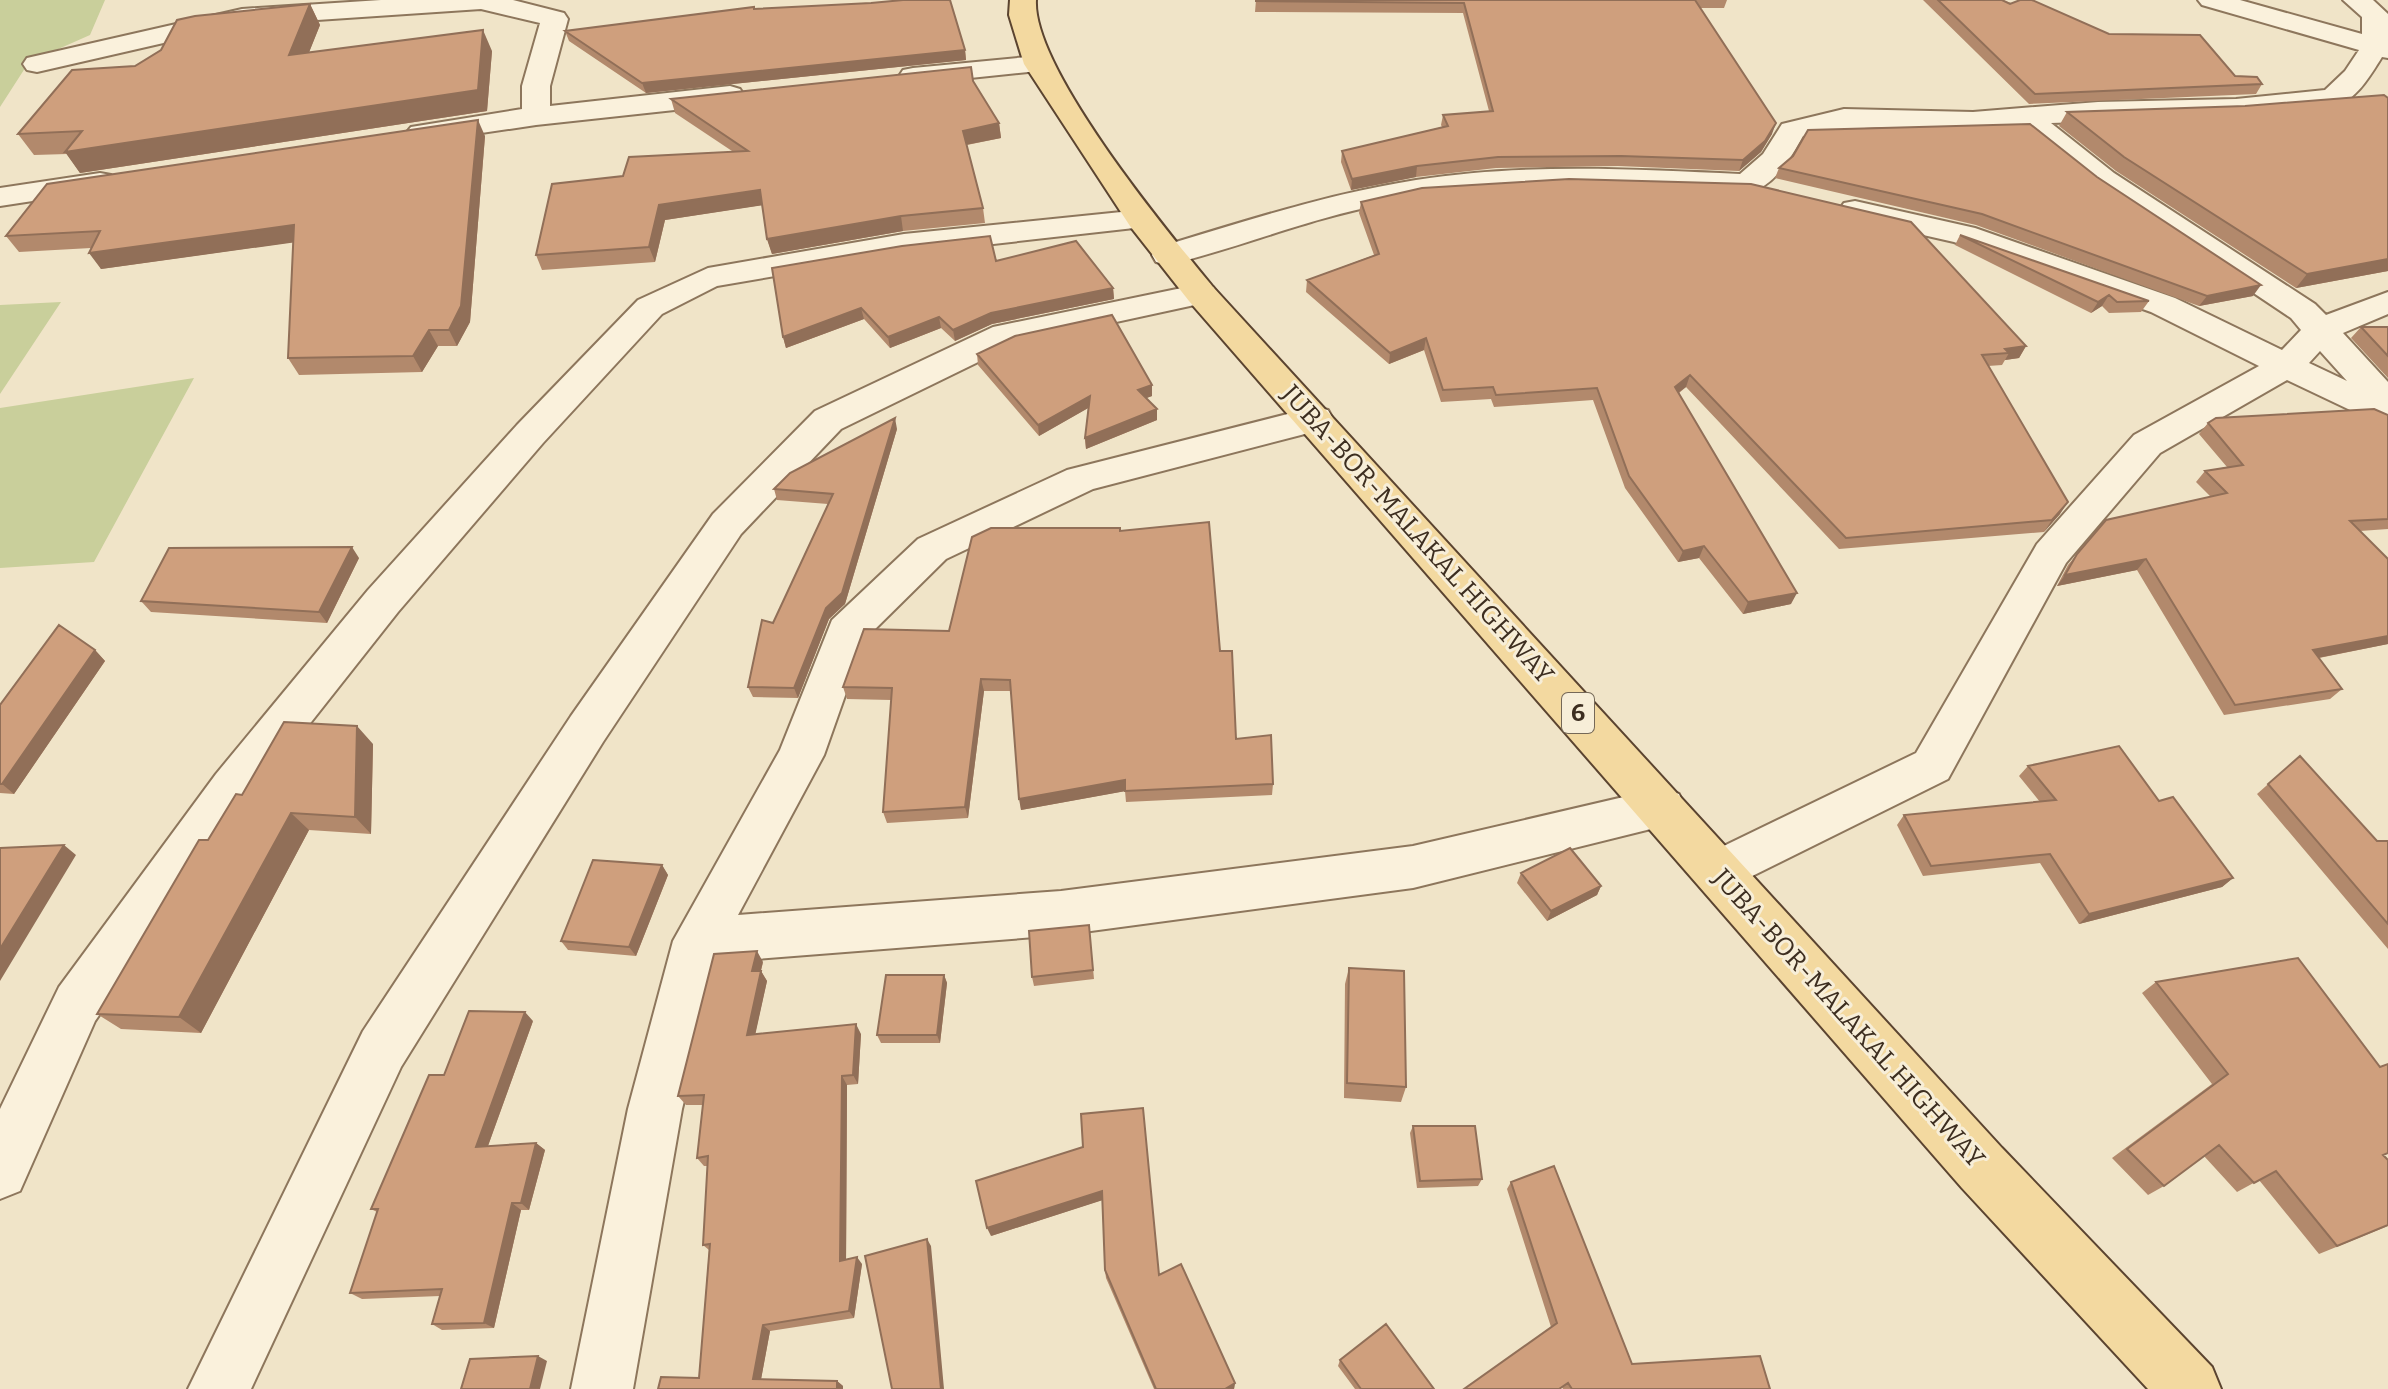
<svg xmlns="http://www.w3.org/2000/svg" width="2388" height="1389" font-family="Bitter,serif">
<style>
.green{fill:#c9cf9b}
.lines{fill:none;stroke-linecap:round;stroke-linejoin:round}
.minor-casing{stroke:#8d765c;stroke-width:4}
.primary-casing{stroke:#5b4430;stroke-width:4}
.minor{fill:#faf1dc;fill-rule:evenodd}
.primary{fill:#f3d9a0;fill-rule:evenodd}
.wall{fill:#b2896c}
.shaded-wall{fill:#916f58}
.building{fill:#cf9f7d;stroke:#916f58;stroke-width:2}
.labels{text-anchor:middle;stroke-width:6;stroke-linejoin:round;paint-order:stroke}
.shield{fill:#f7eed8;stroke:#756857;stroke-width:2}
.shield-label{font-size:24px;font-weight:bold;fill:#3d2e20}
.street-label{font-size:26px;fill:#3d2e20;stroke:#f7eed8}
</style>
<rect width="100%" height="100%" fill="#f0e4c8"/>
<path class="green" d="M0 0H105L90 35 29 62 0 107Z
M61 302 0 394V305Z
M194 378 94 562 0 568V408Z"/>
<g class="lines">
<g class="minor-casing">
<path id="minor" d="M381 0H513L564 13 568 19 550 86V106L730 86 740 89 744 95 740 101 730 104 536 125 421 142 411 139 406 133 411 127 522 109V86L540 23 481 9 242 25 37 72 27 70 23 64 27 58 242 9Z
M2198 0H2240L2362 34V17L2343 0H2373L2388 14V58L2382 57C2370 76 2356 101 2333 107L2236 117 2051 123 2114 173 2315 304 2326 315 2388 292V314L2343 333 2388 382V428L2287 380 2160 453 2066 563 1948 779 1718 893 1701 887 1694 872 1701 857 1916 753 2037 544 2134 435 2259 366 2151 312 1954 242 1844 217 1839 210 1844 203 1855 201 1975 228 2175 298 2282 350 2301 330 2291 318 2092 185 2018 126C1946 132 1873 120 1803 136 1790 159 1774 187 1747 193 1627 187 1503 181 1384 204 1310 218 1241 247 1168 265L1156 262 1152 255 1156 248C1242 222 1327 194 1416 180 1522 163 1633 169 1740 174L1763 154 1782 124 1844 109 1973 112 2098 102 2236 99 2325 90 2345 71 2359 50 2202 5ZM2320 351 2347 381 2309 363Z
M1038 56 1048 58 1052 64 1048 70 913 84 903 82 899 76 903 70 913 68Z
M100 173 111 175 115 182 111 189 0 206V188Z
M1141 210 1152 212 1157 219 1152 226 904 254 717 286 662 314 543 443 398 612 248 802 95 1021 20 1191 0 1199V1109L59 987 216 774 368 590 517 425 638 300 708 268 904 234Z
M1201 284 1213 287 1218 294 1213 301 1015 344 841 429 741 534 603 742 401 1067 251 1389H188L363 1031 571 716 713 514 815 411 993 327Z
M1315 407 1328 410 1333 419 1328 428 1093 489 946 559 865 639 824 755 738 915 1061 891 1413 846 1662 788 1679 794 1685 808 1679 822 1413 888 1061 935 718 962 682 1109 633 1389H571L628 1109 673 941 780 750 832 620 918 539 1067 470Z"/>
</g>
<g class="primary-casing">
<path id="primary" d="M1010 0H1036C1032 68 1167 231 1213 287L2002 1148 2212 1367 2221 1389H2148L1962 1188 1189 301 1130 226 1024 64 1009 15Z"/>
</g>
<use href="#minor" class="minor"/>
<use href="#primary" class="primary"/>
</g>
<path class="wall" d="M1256 0H1727L1724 8H1700L1772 134 1761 152 1739 171 1618 166 1496 168 1416 177 1351 190 1341 162 1342 151 1442 127 1441 125 1443 115 1489 111 1463 13 1255 12Z
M1923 0H2002L2235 76 2262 84 2256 94 2029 104Z
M310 4 320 25 309 52 492 51 487 111 80 173 67 154 34 155 18 134 135 66Z
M754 9 965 50 966 60 646 93 569 41 565 31Z
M973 81 999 123 1001 138 967 145 983 208 985 223 903 231 772 254 767 239 762 205 665 220 655 262 542 270 536 255 623 176 732 151 675 113 671 99Z
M2388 98V271L2296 288 2116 171 2059 126 2067 112 2245 106Z
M485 136 470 322 457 346H438L422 372 299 375 288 358 293 242 101 269 91 248 19 252 6 236Z
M1779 168 2097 177 2253 296 2199 306 1976 225 1775 178Z
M1361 202 2026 346 2019 358 2005 360 2002 365 1988 366 2060 514 2044 532 1839 549 1686 387 1679 393 1791 604 1743 614 1699 558 1678 562 1625 488 1593 400 1494 407 1491 399 1441 402 1424 350 1389 364 1306 292 1307 280 1374 255 1359 213Z
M1960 235 2149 301 2141 312 2109 313 2102 306 2091 313 1955 245Z
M996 261 1113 288 1114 299 992 324 955 341 941 328 890 348 864 319 786 348 783 337Z
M2361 327H2388V378L2351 338Z
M977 354 1152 385V396L1146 398 1157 409V420L1086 449 1085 438 1088 408 1039 436 978 365Z
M2388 415V529L2360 531 2388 644 2319 658 2342 689 2330 699 2224 715 2137 570 2057 586 2068 565 2077 554 2211 497 2196 482 2205 471 2227 467 2199 434 2208 423Z
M897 429 845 604 829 619 798 698 753 697 748 687 773 623 828 504 777 500 774 489Z
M1121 531 1220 651 1236 739 1273 784 1272 795 1126 802 1125 791 1021 810 1011 691H984L968 818 887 823 883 812 891 700 847 699 843 687 949 631Z
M359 558 327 623 151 612 141 601Z
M95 650 105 661 14 794 0 793V705Z
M373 744 371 834 309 830 201 1033 121 1029 97 1014 208 840 242 795Z
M2300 756 2377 841H2388V949L2257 794Z
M2028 766 2159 801 2233 878 2222 887 2079 924 2040 863 1923 876 1897 825 1904 815 2040 802 2019 776Z
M662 865 668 875 636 956 568 950 561 941Z
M1521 873 1601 886 1597 895 1547 921 1517 883Z
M1089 925 1094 979 1034 986 1032 977Z
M763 962 761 971 767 981 755 1034H861L858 1084 847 1085 846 1259 862 1264 854 1318 770 1331 761 1379 837 1381 843 1386V1389H658L699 1378 709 1250 703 1245 708 1166H704L697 1158 703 1105H686L678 1096Z
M1349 968 1406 1087 1401 1102 1344 1098 1345 984Z
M944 975 947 983 940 1043H881L877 1035Z
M2156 982 2385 1157 2388 1226 2319 1254 2259 1180 2237 1192 2204 1156 2164 1186 2148 1195 2112 1158 2212 1084 2142 993Z
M533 1021 488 1146 536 1143 545 1150 529 1210H521L494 1328 442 1330 432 1324 440 1296 362 1299 350 1293 377 1212 371 1209Z
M1413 1126 1482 1179 1478 1186 1417 1188 1410 1133Z
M1083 1147 1159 1275 1235 1383 1234 1389H1154L1106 1278 1105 1270 1102 1200 991 1236Z
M1511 1182 1632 1364 1770 1389H1563L1562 1387 1560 1389H1464L1551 1327 1507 1189Z
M1340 1360 1434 1389H1355L1338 1366Z"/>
<path class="shaded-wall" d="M310 4 320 25 300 75 289 55Z
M483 30 492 51 487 111 80 173 65 152Z
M965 50 966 60 646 93 642 83Z
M478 120 485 136 470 322 457 346 449 330Z
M999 123 1001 138 965 145 963 131Z
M1776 123 1772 134 1761 152 1739 171 1743 160Z
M1417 166 1416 177 1351 190 1352 179Z
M760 190 764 205 665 220 655 262 649 247 659 205Z
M901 216 903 231 772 254 767 239Z
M294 225 304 241 101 269 89 253Z
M2388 259V271L2296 288 2307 274Z
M2261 285 2253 296 2199 306 2207 296Z
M1113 288 1114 299 992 324 955 341 953 330 991 313Z
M2109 295 2102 306 2091 313 2098 302Z
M861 308 864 319 786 348 783 337Z
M939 317 941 328 890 348 888 337Z
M429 330 438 346 422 372 413 356Z
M1426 338 1424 350 1389 364 1390 353Z
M2026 346 2019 358 2005 360 2009 353 2005 349Z
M1690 375 1686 387 1671 398 1675 387Z
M1152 385V396L1139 401 1138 390Z
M1090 396V407L1039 436 1038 425Z
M1157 409V420L1086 449 1085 438Z
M895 418 897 429 845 604 829 619 798 698 794 688Z
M2068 502 2060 514 2044 532 2052 520Z
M1704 546 1699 558 1678 562 1683 551Z
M352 547 359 558 327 623 319 612Z
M2146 559 2137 570 2057 586 2065 575Z
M1797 593 1791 604 1743 614 1748 602Z
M2388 636V644L2302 661 2313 650Z
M95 650 105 661 14 794 2 784Z
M981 679 984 691 968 818 965 807Z
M357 726 373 744 371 834 355 817Z
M1125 780 1126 791 1021 810 1019 799Z
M291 813 309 830 201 1033 179 1017Z
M64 845 76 855 0 981V949Z
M662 865 668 875 636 956 629 947Z
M2233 878 2222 887 2079 924 2089 914Z
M1601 886 1597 895 1547 921 1551 911Z
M757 951 763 962 758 981 752 971Z
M761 971 767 981 753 1045 747 1035Z
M944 975 947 983 940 1043 937 1035Z
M525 1012 533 1021 485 1154 476 1147Z
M856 1024 861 1034 858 1084 853 1075Z
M842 1076 847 1085 846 1268 840 1261Z
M536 1143 545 1150 529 1210 521 1203Z
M1102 1191 1103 1200 991 1236 987 1228Z
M512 1203 521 1210 494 1328 484 1323Z
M927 1239 931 1246 944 1389H941Z
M857 1257 862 1264 854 1318 849 1311Z
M763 1325 770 1331 760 1385 753 1379Z
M538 1356 547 1361 540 1389H530Z
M837 1381 843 1386V1389H837Z
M1235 1383 1234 1389H1225Z"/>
<path class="building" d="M903 0H950L965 50 642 83 565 31 754 7V9L871 3Z
M1256 0H1695L1776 123 1765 141 1743 160 1621 156 1498 157 1417 166 1352 179 1342 151 1448 126 1443 115 1493 111 1464 3 1256 1Z
M1938 0H2002L2010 4 2020 0H2032L2109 34 2200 35 2235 76 2257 77 2262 84 2035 94Z
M310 4 289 55 483 30 478 90 65 152 82 131 18 134 72 70 135 66 161 50 177 20 195 16Z
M971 67 973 81 999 123 963 131 983 208 901 216 767 239 760 190 659 205 649 247 536 255 552 184 623 176 629 157 748 151 671 99Z
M2384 95 2388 98V259L2307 274 2124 157 2067 112 2245 106Z
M478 120 461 306 449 330H429L413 356 288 358 294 225 89 253 100 231 6 236 47 184Z
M2030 124 2097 177 2261 285 2207 296 1982 214 1779 168 1793 156 1808 130Z
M1569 179 1751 184 1911 222 2026 346 2005 349 2009 353 1982 355 2068 502 2052 520 1846 538 1690 375 1675 387 1797 593 1748 602 1704 546 1683 551 1629 476 1597 388 1496 395 1493 387 1443 390 1426 338 1390 353 1307 280 1379 254 1361 202 1422 188Z
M1960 235 2149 301 2117 302 2109 295 2098 302Z
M990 236 996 261 1076 241 1113 288 991 313 953 330 939 317 888 337 861 308 783 337 772 268 902 246Z
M1112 315 1152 385 1138 390 1157 409 1085 438 1090 396 1038 425 977 354 1015 336Z
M2361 327H2388V356Z
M2374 409 2388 415V519L2350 521 2388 559V636L2313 650 2342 689 2235 705 2146 559 2065 575 2077 554 2106 520 2227 493 2205 471 2243 465 2208 423 2216 418Z
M895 418 842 593 826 608 794 688 748 687 762 620 773 623 833 494 774 489 790 473Z
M1209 522 1220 651H1232L1236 739 1271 735 1273 784 1125 791V780L1019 799 1010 680 981 679 965 807 883 812 892 688 843 687 864 629 949 631 972 537 991 528H1120V531Z
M352 547 319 612 141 601 169 548Z
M59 625 95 650 2 784H0V705Z
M284 722 357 726 355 817 291 813 179 1017 97 1014 199 840H208L236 794 242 795Z
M2119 746 2159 801 2173 797 2233 878 2089 914 2050 854 1931 866 1904 815 2056 800 2028 766Z
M2300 756 2377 841H2388V924L2268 784Z
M64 845 0 949V848Z
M1570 848 1601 886 1551 911 1521 873Z
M593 860 662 865 629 947 561 941Z
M1089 925 1093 970 1032 977 1029 931Z
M757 951 752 971H761L747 1035 856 1024 853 1075 842 1076 840 1261 857 1257 849 1311 763 1325 753 1379 837 1381V1389H658L661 1377 699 1378 710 1244 703 1245 708 1156 697 1158 704 1095 678 1096 714 954Z
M2298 958 2380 1067 2388 1064V1153L2383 1155 2388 1160V1225L2337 1246 2276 1171 2254 1183 2219 1145 2164 1186 2127 1149 2228 1074 2156 982Z
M1349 968 1404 971 1406 1087 1347 1083Z
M886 975H944L937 1035H877Z
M469 1011 525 1012 476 1147 536 1143 521 1203H512L484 1323 432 1324 442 1289 350 1293 378 1209H371L429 1075H444Z
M1143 1108 1159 1275 1181 1264 1235 1383 1225 1389H1156L1105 1270 1102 1191 987 1228 976 1181 1083 1147 1081 1114Z
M1413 1126H1475L1482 1179 1420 1181Z
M1554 1166 1632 1364 1760 1356 1770 1389H1572L1568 1383 1559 1389H1464L1557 1323 1511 1182Z
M927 1239 941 1389H892L865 1256Z
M1386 1324 1434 1389H1361L1340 1360Z
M538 1356 530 1389H461L470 1359Z"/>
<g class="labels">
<rect class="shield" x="1562" y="693" width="32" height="40" rx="6"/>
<g class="shield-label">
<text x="1578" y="721">6</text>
</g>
<g class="street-label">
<text transform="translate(1418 534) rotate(48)" y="9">JUBA-BOR-MALAKAL HIGHWAY</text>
<text transform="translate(1849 1018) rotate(48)" y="9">JUBA-BOR-MALAKAL HIGHWAY</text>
</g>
</g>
</svg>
